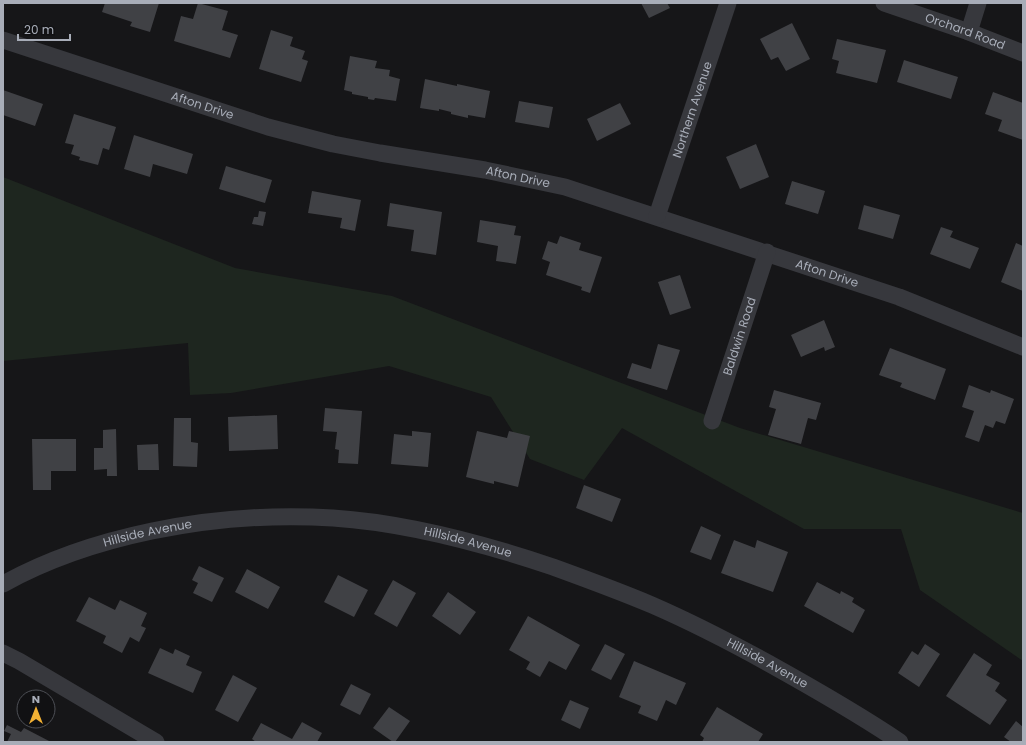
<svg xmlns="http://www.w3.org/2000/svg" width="1026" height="745" font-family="Poppins,sans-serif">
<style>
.green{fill:#1e261f}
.building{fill:#404145}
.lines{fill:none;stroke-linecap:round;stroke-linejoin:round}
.street{stroke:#37383d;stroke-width:17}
.labels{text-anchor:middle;stroke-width:3.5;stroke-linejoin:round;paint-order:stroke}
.street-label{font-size:12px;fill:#a8adb8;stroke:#111113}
</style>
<rect width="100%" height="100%" fill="#161618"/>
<path class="green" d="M3 177 235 268 392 296 740 428 1023 513V661L920 590 901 529H804L622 428 584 480 530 459 491 397 389 366 231 393 190 395 188 343 3 361Z"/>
<path class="building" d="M105 3H159L150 32 130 26 132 22 102 12Z
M198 3 228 11 222 30 238 35 230 58 174 41 181 16 193 19Z
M641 3H667L670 8 649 18Z
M792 23 810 59 786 71 778 57 771 60 760 39Z
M271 30 293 37 290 46 305 51 302 59 308 61 301 82 259 69Z
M837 39 886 50 877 83 836 73 839 61 832 59Z
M350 56 377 61 375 68 390 70 389 76 400 79 396 101 375 98 374 100 368 99V97L352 94V92L344 90Z
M904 60 958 77 951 99 897 82Z
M425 79 457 86V84L490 91 485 118 468 115V118L451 114V112L439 109V111L420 108Z
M3 90 43 104 35 126 3 115Z
M993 92 1023 103V140L998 131 1002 120 985 114Z
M519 101 553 107 549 128 515 122Z
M620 103 631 124 597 141 587 119Z
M74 114 116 127 109 150 103 148 98 165 79 160 80 157 71 154 74 145 65 143Z
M134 135 193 154 187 174 153 164 150 177 124 169Z
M756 144 769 177 740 189 726 157Z
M226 166 272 180 265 203 219 189Z
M792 181 825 191 818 214 785 204Z
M312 191 361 200 355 231 340 228 342 218 308 213Z
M390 203 442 212 436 255 411 251 414 230 387 226Z
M864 205 900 215 893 239 858 229Z
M259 211 266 212 263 226 252 224 254 217H258Z
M480 220 516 226 514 235 521 236 516 264 496 261 498 246 477 242Z
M941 227 953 231 950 237 979 248 970 269 930 254Z
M560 236 581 243 579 250 602 257 590 293 581 290 582 287 546 275 550 262 542 259 548 241 557 244Z
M1016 243 1023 246V291L1001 282Z
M680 275 691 308 670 315 658 282Z
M824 320 835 347 825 351 824 347 801 357 791 335Z
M658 344 680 350 667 390 627 378 632 363 651 369Z
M890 348 946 369 935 400 900 387 902 383 879 375Z
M969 385 990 393 991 390 1014 399 1005 424 996 421 993 428 985 425 979 442 965 437 974 411 962 407Z
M774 390 821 403 816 420 808 418 801 444 768 435 776 409 769 407Z
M325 408 362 411 358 464 338 463 339 450 335 449 337 432 323 431Z
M277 415 278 449 229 451 228 417Z
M174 418H191V442L198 443 197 467 173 466Z
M116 429 117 476H107V469L94 470V448H103V430Z
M412 431 431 433 428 467 391 464 394 434 412 436Z
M477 431 507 438 509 431 530 436 518 487 494 481V484L466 477Z
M32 439H76V471H51V490H33Z
M158 444 159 470H138L137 445Z
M584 485 621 499 612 522 576 508Z
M701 526 721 535 711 560 690 552Z
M734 540 755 548 757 540 788 552 773 592 721 573Z
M199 566 224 578 212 602 193 593 198 583 192 580Z
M247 569 280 587 268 609 235 592Z
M338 575 368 590 354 617 324 602Z
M393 580 416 593 397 627 374 614Z
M817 582 840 594 841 591 854 598 852 602 865 610 853 633 804 606Z
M448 592 476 612 460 635 432 616Z
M89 597 115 610 120 600 147 613 141 626 146 628 139 642 130 637 122 653 103 643 106 636 76 621Z
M528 616 580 645 566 670 549 661 540 677 526 669 530 662 509 650Z
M605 644 625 654 611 680 591 670Z
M925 644 940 654 919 687 898 673 912 651 918 655Z
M160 648 173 654 175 649 190 656 186 665 202 672 193 693 148 673Z
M974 653 992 665 986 675 1000 683 995 691 1007 700 990 725 946 696Z
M634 661 686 683 676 705 666 700 657 721 638 713 641 706 619 697Z
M233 675 257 688 238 722 215 710Z
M351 684 371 694 360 715 340 705Z
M570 700 589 708 580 729 561 720Z
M389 707 410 721 395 742H393L373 728Z
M717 707 763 734 758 742H702L704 738 700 735Z
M1016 721 1023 727V742H1011L1004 737Z
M302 722 322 733 317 742H256L252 739 261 723 292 739Z
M7 725 21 732 24 728 51 742H7L11 734 4 731Z"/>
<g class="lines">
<g class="street">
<path id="s1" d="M884 3 969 32 1023 53"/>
<path d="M969 32 978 3"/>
<path id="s2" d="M3 40 268 127 333 144 380 153 485 170 565 187 899 297 1023 347"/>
<path id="s3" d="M657 216 728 3"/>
<path id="s4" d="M712 421 767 252"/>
<path id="s5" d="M3 584C50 558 99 542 152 531 211 519 272 514 333 518 408 523 482 543 553 567 586 579 619 591 652 605 691 622 730 642 768 663 813 688 857 713 900 742"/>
<path d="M3 653 19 661 156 742"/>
</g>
</g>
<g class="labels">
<g class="street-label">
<text dy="4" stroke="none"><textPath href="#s1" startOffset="86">Orchard Road</textPath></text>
<text dy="4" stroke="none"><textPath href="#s2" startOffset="210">Afton Drive</textPath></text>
<text dy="4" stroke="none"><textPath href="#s3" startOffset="112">Northern Avenue</textPath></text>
<text dy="4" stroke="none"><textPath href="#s2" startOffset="534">Afton Drive</textPath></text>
<text dy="4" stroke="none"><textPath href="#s2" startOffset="858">Afton Drive</textPath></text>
<text dy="4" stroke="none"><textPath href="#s4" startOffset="89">Baldwin Road</textPath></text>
<text dy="4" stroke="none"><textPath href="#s5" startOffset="154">Hillside Avenue</textPath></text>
<text dy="4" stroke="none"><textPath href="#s5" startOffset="478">Hillside Avenue</textPath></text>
<text dy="4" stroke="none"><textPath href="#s5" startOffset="802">Hillside Avenue</textPath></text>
</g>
</g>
<rect width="1026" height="745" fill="none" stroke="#a8adb8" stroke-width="8"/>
<g transform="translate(36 709)"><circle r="19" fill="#111113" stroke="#4d4f55"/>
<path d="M0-3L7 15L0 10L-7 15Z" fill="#f2b134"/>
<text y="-6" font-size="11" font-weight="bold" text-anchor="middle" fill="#a8adb8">N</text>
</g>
<path d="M18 34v6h52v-6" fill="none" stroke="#a8adb8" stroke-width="2"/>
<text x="24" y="34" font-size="12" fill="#a8adb8" stroke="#111113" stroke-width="3" paint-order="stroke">20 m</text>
</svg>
